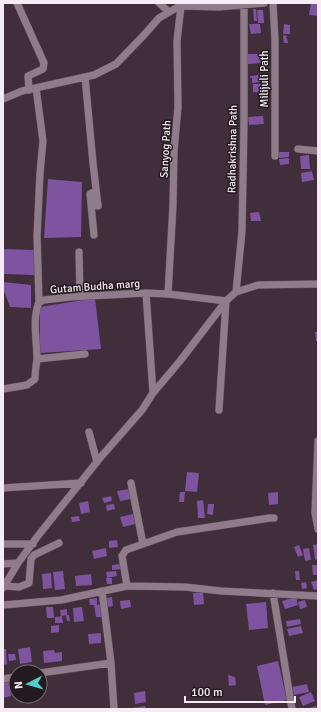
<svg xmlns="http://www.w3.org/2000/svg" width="321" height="712" font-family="Signika,sans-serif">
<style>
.building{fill:#7e539f}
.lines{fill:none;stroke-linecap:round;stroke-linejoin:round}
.minor-casing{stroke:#5d4e59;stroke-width:8}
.minor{stroke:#907b8a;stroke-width:7}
.labels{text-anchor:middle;stroke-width:3;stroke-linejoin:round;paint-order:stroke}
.street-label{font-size:11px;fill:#f8ecf4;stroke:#221a1f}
</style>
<rect width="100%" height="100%" fill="#402e3b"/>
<path class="building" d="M311 3H318V16L309 15Z
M253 9H256L257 21H254Z
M257 10H263L264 23H258Z
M249 24H260L261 33 251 34Z
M284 24 290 25V34H283Z
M286 35 288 43H284L283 36Z
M248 54H261V63L248 64Z
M260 75 261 82 252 83V78H250V76Z
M253 84H263V93L253 92Z
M263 116 264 124 249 125 248 117Z
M279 152H289V157L279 158Z
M309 155 310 169H301L300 156Z
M289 158V164L280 165 279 159Z
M312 171 314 180 302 182 301 173Z
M48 179 82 182 81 237 44 238Z
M259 212 261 221H251L250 213Z
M3 249 35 250V275L3 274Z
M3 282 31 285V308L10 307 3 288Z
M95 298 101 349 40 353V307Z
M315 332H318V341H316Z
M187 472 199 473 197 492 185 491Z
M129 489 131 499 120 501 117 491Z
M180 492H185L184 502H179Z
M278 492V504L269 505 268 493Z
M111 496 112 501 104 503 102 498Z
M203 500 205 518H198L197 501Z
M88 501 90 512 81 514 79 503Z
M114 504 115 509 107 511 106 505Z
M208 504H214L213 515 207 514Z
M133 514 135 524 123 527 120 517Z
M79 516 80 521 72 522 71 517Z
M117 540 118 547 109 548V541Z
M318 544V559L315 560 313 545Z
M299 545 303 555 298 557 294 547Z
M106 548 107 556 94 559 92 551Z
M309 548 311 560 305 561 303 549Z
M121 564V569L112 570V565Z
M312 565H317L318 575H313Z
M63 571 65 589 55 590 53 572Z
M116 571 117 576 107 578 106 572Z
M295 571H299L300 580H296Z
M51 573 52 588 43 589 42 574Z
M91 574 92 585 76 586 75 576Z
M106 578H112V584H107Z
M318 580V589L314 590 311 582Z
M306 582 307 588 302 589 301 583Z
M203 592 204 604 194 605 193 593Z
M112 597 113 606 107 607 106 598Z
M296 597 298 605 285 609 282 601Z
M97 598V605L101 604 102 617H96L94 605H90L89 599Z
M130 600 131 607 121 609 120 601Z
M305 600 307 607 300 609 298 602Z
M266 602 268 628 249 630 246 604Z
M46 607H53L54 618H47Z
M82 607 84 621 74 622 73 608Z
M67 609V615L61 616 60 610Z
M66 615H69L70 621H67Z
M62 616 63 623H55V617Z
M300 619 301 624 287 627 286 621Z
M59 625V632L51 633V626Z
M301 626 303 633 289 636 287 629Z
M101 633V643L89 644 88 634Z
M30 647 32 662 20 664 18 649Z
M3 649H6L7 664 3 665Z
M54 650 55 653 62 652V661L44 663 43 651Z
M8 654H15L16 660 9 661Z
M278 661 287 700 265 705 257 666Z
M228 675 235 677 236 685 229 686Z
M3 680H8L11 696 3 698Z
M307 684 309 692 294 695 292 687Z
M145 691 146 702 135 704 134 693Z
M311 692 315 701 303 706 299 697Z
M145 706 146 709H133V708Z
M316 706 317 709H305Z"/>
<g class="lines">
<g class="minor-casing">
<path id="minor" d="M17 3 44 63 43 69 28 76 29 90
M159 3 169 12
M273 3 275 40V156
M85 77 93 163 98 206
M36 88 43 141 40 173 37 236 39 302
M3 99 22 91 94 75 116 64 144 35 159 18 183 4
M298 149 318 151
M94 235 90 194 96 191
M79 252 80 296
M236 292 242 231 244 124V5
M146 293 153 393
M168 294 173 205 174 151 178 107 177 41 181 6 219 7 264 3
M37 359 85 354
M3 389 27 385 35 379C35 372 36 366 37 359 37 341 32 319 39 302L44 300 70 297 146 293 168 294 226 301 236 292 258 285 318 284
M219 410 226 301
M89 432 97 462
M318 441 315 513 318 529
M131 483 143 544
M3 488 81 483
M3 544H33
M3 564 18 563
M4 586 19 587 29 583 31 559 34 555 59 543
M127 586 122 556 126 550 177 532 270 518H274
M3 588 18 563 37 537 100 458 142 410 153 393 180 361 226 301
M102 591 111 663 114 709
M273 593 292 709
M3 605 61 600 127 586 185 587 221 591 318 596
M40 673 111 663
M3 679 16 677"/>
</g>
<use href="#minor" class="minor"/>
</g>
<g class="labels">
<g class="street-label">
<text transform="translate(264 79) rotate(-90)" y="4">Milijuli Path</text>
<text transform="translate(165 149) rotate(-87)" y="4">Sanyog Path</text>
<text transform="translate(232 149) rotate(-89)" y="4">Radhakrishna Path</text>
<text transform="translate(95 286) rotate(-4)" y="4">Gutam Budha marg</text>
</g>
</g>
<rect width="321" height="712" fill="none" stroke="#f8ecf4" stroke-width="8"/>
<g transform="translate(28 684) rotate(264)"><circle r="19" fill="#221a1f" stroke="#786e74"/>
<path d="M0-3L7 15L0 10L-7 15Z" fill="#53cdcb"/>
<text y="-6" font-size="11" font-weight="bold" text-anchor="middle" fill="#f8ecf4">N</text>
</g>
<path d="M185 696v6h110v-6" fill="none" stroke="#f8ecf4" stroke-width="2"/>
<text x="191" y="696" font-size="12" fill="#f8ecf4" stroke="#221a1f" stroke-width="3" paint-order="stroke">100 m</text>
</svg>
